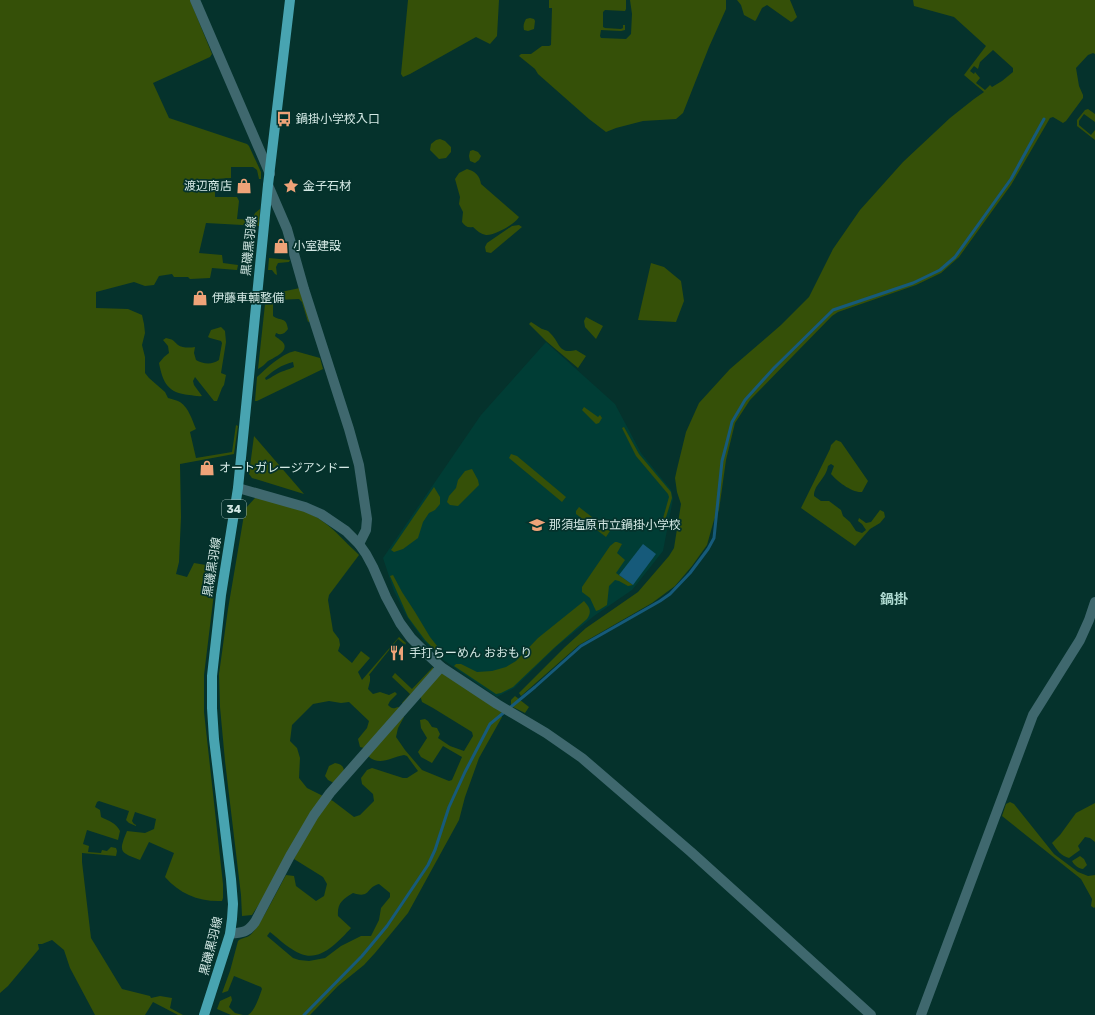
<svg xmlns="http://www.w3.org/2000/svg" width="1095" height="1015" font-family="Rubik,'Noto Sans JP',sans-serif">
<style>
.built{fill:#003d35}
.green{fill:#355008;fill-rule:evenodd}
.water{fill:#165a7a}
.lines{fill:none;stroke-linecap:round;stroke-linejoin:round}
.stream{stroke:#165a7a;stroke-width:3}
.minor{stroke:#3f686e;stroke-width:10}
.tertiary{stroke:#3f686e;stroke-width:10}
.primary{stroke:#48a4b1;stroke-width:10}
.labels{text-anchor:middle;stroke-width:3.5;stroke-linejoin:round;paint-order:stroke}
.shield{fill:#05322c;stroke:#96b2ae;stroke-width:1}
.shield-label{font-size:11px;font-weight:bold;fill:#d4e9e5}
.poi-label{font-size:12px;fill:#d4e9e5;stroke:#05322c;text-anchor:start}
.street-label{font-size:12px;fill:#d4e9e5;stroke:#05322c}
.quarter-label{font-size:14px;font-weight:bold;fill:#add9d0;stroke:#05322c}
</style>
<rect width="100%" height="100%" fill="#05322c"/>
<path class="built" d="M546 342 615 404 641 453 671 490 673 499 663 551 632 590 594 616 556 647 514 688 497 697 442 659 424 641 407 617 394 591 383 558 481 415Z"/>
<path class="green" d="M0 0H190L212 54 210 57 153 83 169 118 247 144 249 146 261 172V179H259L257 170 253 167H231V178L215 179V197H237L239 201 237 219 252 220 255 213 260 209 259 226 206 223 199 253 222 255 223 263 238 265 237 270 212 268 210 278 190 279 188 277H174L172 274 159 276 154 285 145 286 134 282 96 292V308L128 309 142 315 144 324 145 333 142 345 145 357V373L149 378 165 392 168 398C171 399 177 400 180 402 189 408 192 420 196 429L190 432 196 458 232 452 236 425 238 426 234 454 180 464 181 517 179 562 176 574 187 577 194 563 206 565 208 576 215 585 204 675V712L223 884V898L222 901C199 902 180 894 165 877L174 853 149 842 140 860C120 852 118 853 127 831L145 833 154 829 156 819 135 812 132 821 134 824 136 825V826L129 823 126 820 129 811 99 801 97 802 95 807 100 810 101 817C109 821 116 823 120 831L118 840 87 830 83 844 89 846 88 852 101 853 102 850 107 851 111 847 116 848 117 851 116 856 82 853V862L91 938 122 989 150 996 151 998 160 996 172 998 170 1008 183 1015H178L153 1002 145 1015H95L70 968 64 950 52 940 42 944H38L39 949 8 986 0 993Z
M408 0H499L497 36 490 44 476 37 410 74 403 77 401 74Z
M548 0H626V9L625 11 605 10 603 12V27L605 28 621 29 623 28V25H625V30L621 31 601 30 600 36 601 38 626 39 631 34 632 14 630 0H726V9L709 47 683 113 676 119 643 121 616 128 606 132 589 119 538 74 535 69 519 56 521 54H531L542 46H549L551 45 552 8H549V0Z
M737 0H790L797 17 793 21 791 22 767 5 762 8 756 20 755 21 744 15 741 5Z
M913 0H1095V54L1093 53 1088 55 1076 68 1079 86 1083 95V98L1066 121 1063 123 1053 117 1050 118 1011 185 959 257 941 273 916 285 838 312 832 316 750 400 735 423 726 460 719 510 714 520 707 545 692 566 675 586 652 603 579 645 521 696 519 693 565 647 586 628 638 592 669 556 674 548 681 504 677 492 675 478 677 469 686 432 699 403 730 369 781 325 809 297 833 249 860 210 903 162 950 118 974 99 984 92 964 75 986 46 954 17 914 6ZM993 50 1013 68V72L1002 81 992 87 990 85 985 90 976 83 980 78 975 72 974 74 970 71 974 66 978 69 980 62Z
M530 18 534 19 535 21 534 29 528 31 524 30C523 25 524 23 526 19Z
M1088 109 1095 114V122L1084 114 1079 121V125L1091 135 1095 130V140L1077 126V120L1085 110Z
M440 139 445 141 451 147V152L446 158 439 159 430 150 431 144 436 140Z
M473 150 478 152 481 156 479 160 475 163 470 161 469 156 470 151Z
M467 169C475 171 480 176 481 184L519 217C515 224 494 236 486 235 481 234 477 231 473 227 467 228 465 226 462 222L463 212 459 204 460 197 455 179 459 173Z
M519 225 522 227 491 253 486 252 485 247 487 243 512 226Z
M269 258 290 260 289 262 278 263 276 267 277 275 275 274 272 270H268Z
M651 263 664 267 681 281 684 301 676 322 638 320Z
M300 288 310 321 308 322 302 302 299 299 275 300 273 302V316C281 322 286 316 288 329 285 333 282 336 276 333L275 336C277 338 283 341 284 344 288 352 273 358 268 361 265 364 262 367 258 369L266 295Z
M586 317 603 326 596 339 585 327 584 321Z
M531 322C535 324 538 327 542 329 545 330 548 330 550 333 560 342 558 355 576 350L586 356 578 368 546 341 529 324Z
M221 327 225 331 226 342 221 373 226 375 224 385 222 388 217 401H214L195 377 193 381 194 385 202 396C197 397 194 395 189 395 168 393 163 383 159 363L164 357 169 353 168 346 163 340 166 338C175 340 172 340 178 345 182 348 190 348 195 347L194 353 196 360C203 364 212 365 219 360L222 343 221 341 210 338 208 337 211 330Z
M295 351 320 358 323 369 257 401H255L257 377C267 368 281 354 295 351ZM293 362 294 367C288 370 281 371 275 375 271 377 269 379 266 380L265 378C274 370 281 365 293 362Z
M584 407 598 417 600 415 602 418 599 423 596 424 582 410Z
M624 427 639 454 671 492 672 498 662 530 660 529 669 497 668 494 636 456 622 428Z
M254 436 304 494 252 478 249 474Z
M836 440 841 442 868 481 862 492C852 493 837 481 831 474L834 466 831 464 828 466C826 479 814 484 814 496L821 501H829L841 510 843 516 850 522 856 531 862 533 866 530 862 524 858 521 859 518 866 523 871 522 880 510 884 512 885 517 880 523 870 529 855 546 801 508 830 449 831 445Z
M511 454 517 456 566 497 562 502 509 458Z
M472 469 478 480 479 485 458 506 450 505 447 502 449 496 456 488 458 480 465 471Z
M434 487 440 497V504L435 510 429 513 423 522 418 538 403 549 394 552 391 550Z
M255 498C275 500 309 510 325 523 336 531 345 542 355 551L359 555 329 595 328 600 333 631 339 639 340 645 338 651 352 663 361 651 370 658 358 672 362 680 399 637 406 643 405 645 398 639 369 675 370 676V681L368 689 373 694 380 692 389 695 395 692 397 694 390 701 388 705C392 709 393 709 398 707L400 708 364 748 360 747 358 739 367 728 369 721 349 702 341 703 329 701 313 704 292 725 290 741 297 748 300 758 299 778 307 788 333 801 354 817 360 815 374 801 373 794 362 784 361 778 367 770 372 768 403 778H407L418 771 407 756 404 755C391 757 380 767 368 756L404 716V717L398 728 396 737 405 750 422 770 449 781 452 780 462 757 443 746 432 763 421 757 418 752 427 738 421 728 420 720 425 719 428 721 432 727 437 728 440 734 438 738 450 746 464 751 473 736 472 732 433 708 422 702 420 695 440 672 501 710 502 717 479 758 465 797 459 820 408 913 375 953 364 965 338 986 310 1015H248C255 1011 259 997 262 989L261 987 234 976 228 991 222 993 230 971 238 941C241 938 245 938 249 936 259 929 279 887 286 875L294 876 296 886 316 901 324 896 327 884 323 877 294 859 311 824 252 915 242 916 241 895 225 761 220 707 219 674 228 609 245 509ZM379 884 390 893V897L381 908 379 920 371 936H361L341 946 325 958 309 961 299 960 293 958 267 936 270 932C280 940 289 949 301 954 321 962 339 941 351 928L338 916C337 903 343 899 353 893 371 899 366 887 379 884Z
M579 507 610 531 606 537 576 514V511Z
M615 542H617L622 544 617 553 625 560 616 573 633 585 628 586 619 581 615 580 609 586 607 605 599 610 596 611 590 598 582 592V587L610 546Z
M393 575 402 592 415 612 430 637 441 651 439 654 425 640 408 617 390 576Z
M584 601C590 608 592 611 587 619L555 647 513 687 501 693 496 694 454 666 456 664H461L477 672 492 671 506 667 516 661 538 638Z
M433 667V671L403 704 402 703 410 694 392 677 395 673 412 689Z
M515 696 529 707 525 713 511 706V700Z
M335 763C341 764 344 766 344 772L334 783 328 780 325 776 329 766Z
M1010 802 1014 804 1054 854 1078 872 1088 876 1095 875V907L1094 908 1091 906 1092 899 1081 879 1002 816 1006 804Z
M1095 803V842L1090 838 1085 837 1078 846 1080 850 1069 858C1061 856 1057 850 1052 843L1060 835 1076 813Z
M1080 856 1084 859 1087 865 1083 869C1079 869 1074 865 1072 861Z
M231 996 232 1000 229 1007 235 1013 243 1015H231L217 1009 220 1001Z"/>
<path class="water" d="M643 544 656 554 633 585 619 575Z"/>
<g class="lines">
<path class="stream" d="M304 1015 362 956 387 926 428 865 435 850 449 807 465 772 490 724 535 687 581 646 660 601 670 594 690 573 708 549 714 538 722 461 726 446 732 422 745 400 774 368 833 310 913 283 940 270 955 257 1011 179 1044 119"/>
<path class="minor" d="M268 185 287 229 304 289 349 429 359 465 367 519 366 530 359 544
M230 934C243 932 247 933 255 922L290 856 314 815 330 793 441 667
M921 1015 1033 715 1080 640 1089 620 1095 602"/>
<path class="tertiary" d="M195 0 270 174
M238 488 305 507 321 514 346 531 359 544 366 554 373 567 386 597 400 623 411 638 425 652 441 667 497 704 546 733 582 758 691 852 871 1015"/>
<path class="primary" d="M204 1015 230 934 232 919 233 904 231 879 214 739 212 708V676L221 595 238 488 268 185 290 0"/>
</g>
<defs>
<g id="bus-bare" transform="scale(1.2)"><path d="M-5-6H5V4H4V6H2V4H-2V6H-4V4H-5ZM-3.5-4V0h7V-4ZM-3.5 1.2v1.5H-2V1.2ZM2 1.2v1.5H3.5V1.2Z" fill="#efa378" stroke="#05322c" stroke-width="2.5" paint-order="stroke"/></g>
<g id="shop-bare" transform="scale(1.2)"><path d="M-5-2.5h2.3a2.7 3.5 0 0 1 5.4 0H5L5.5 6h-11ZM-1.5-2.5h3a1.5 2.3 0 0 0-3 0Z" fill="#efa378" stroke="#05322c" stroke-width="2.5" paint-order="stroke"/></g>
<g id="sight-bare" transform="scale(1.2)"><path d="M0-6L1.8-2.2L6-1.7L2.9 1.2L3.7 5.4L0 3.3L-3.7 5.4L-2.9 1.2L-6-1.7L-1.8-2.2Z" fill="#efa378" stroke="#05322c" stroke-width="2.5" paint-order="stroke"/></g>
<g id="school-bare" transform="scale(1.2)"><path d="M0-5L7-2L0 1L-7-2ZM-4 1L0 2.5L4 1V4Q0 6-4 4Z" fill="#efa378" stroke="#05322c" stroke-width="2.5" paint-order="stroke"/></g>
<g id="restaurant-bare" transform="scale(1.2)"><path d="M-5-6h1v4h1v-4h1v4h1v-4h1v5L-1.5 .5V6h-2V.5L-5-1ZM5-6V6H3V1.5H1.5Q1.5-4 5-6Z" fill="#efa378" stroke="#05322c" stroke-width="2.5" paint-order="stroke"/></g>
</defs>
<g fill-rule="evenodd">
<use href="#bus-bare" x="284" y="119"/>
<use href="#shop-bare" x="244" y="186"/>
<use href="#sight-bare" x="291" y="186"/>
<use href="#shop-bare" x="281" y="246"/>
<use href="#shop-bare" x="200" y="298"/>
<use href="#shop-bare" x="207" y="468"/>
<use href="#school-bare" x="537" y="525"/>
<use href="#restaurant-bare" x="397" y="653"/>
</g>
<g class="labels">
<rect class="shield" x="222" y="500" width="24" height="18" rx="3"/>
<g class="shield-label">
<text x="234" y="513">34</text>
</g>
<g class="poi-label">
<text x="296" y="123">鍋掛小学校入口</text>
<text x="232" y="190" text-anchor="end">渡辺商店</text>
<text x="303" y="190">金子石材</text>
<text x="293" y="250">小室建設</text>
<text x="212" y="302">伊藤車輌整備</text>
<text x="219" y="472">オートガレージアンドー</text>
<text x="549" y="529">那須塩原市立鍋掛小学校</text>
<text x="409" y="657">手打らーめん おおもり</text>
</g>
<g class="street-label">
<text transform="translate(249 246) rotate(-84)" y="4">黒磯黒羽線</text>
<text transform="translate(212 567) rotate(-81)" y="4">黒磯黒羽線</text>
<text transform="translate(211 946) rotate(-76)" y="4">黒磯黒羽線</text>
</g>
<g class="quarter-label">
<text x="894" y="604">鍋掛</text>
</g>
</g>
</svg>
